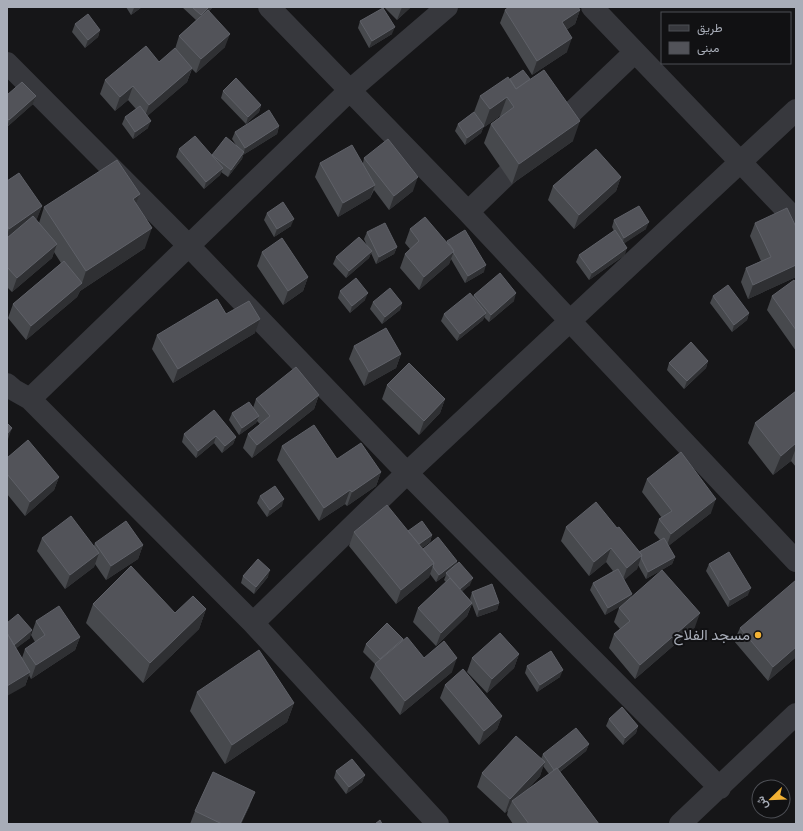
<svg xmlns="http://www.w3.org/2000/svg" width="803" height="831" font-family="Cabin,Vazirmatn,sans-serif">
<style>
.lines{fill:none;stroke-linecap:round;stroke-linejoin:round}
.street{stroke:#37383d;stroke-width:22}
.wall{fill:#47494d;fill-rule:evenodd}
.shaded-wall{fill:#2f3033}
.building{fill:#525359;stroke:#5f6168}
.poi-dot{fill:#f2b134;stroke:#111113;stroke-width:1.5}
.labels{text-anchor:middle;stroke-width:4;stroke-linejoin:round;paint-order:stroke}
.poi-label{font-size:15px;fill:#a8adb8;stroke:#111113;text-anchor:end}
</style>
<rect width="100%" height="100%" fill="#161618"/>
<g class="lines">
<path class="street" d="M269 7 468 212 570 321 796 561
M592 7 796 220
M7 63 189 246 407 473 720 788
M552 131 635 52
M468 212 527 155
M7 384 14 390 30 399 253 623 438 824
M30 399 349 91 447 7
M253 623 407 473 796 110
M680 824 796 714"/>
</g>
<path class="wall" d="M126 7H142L131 15Z
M182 7H213L209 11 225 47 196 73 192 69 187 82 147 116 148 128 133 139 122 124 125 117 136 109 128 100 115 111 100 94 105 80 159 62 175 49 179 36 196 20Z
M384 7H411L397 20Z
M505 10H580L575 24 566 30 567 52 532 75 500 23Z
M360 21 392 34 369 48 358 28Z
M75 24 100 30 98 37 85 48 72 32Z
M510 79 573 141 512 184 484 143 491 124 500 117V116L483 128 481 133 465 145 455 131 458 124 474 112 480 96Z
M223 91 261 105 259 112 246 124 221 98Z
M7 95 36 96 33 104 7 127Z
M279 126 277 134 243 155 242 159 228 177 221 172 220 175 204 189 176 157 179 149 212 155 236 145 232 139 235 132Z
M364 158 413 191 389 210 374 190 370 198 338 217 315 177 320 163H363Z
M621 177 616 191 574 229 548 200 553 186Z
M7 181 42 206 36 220 39 223 44 207 140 194 136 204 145 248 80 291 77 297 26 340 8 318 13 304 61 263 54 252 52 258 12 292 7 287Z
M267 213 291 226 274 237 264 220Z
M614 220 646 229 624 243 625 255 589 280 576 262 579 255 614 231 612 227Z
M755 223 796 227V277L748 299 741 282 746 268 761 261 750 236Z
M410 229 447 242V241L484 272 465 283 451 259 449 264 419 290 400 268 405 254 410 249 405 243Z
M367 232 397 247 394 254 376 264 371 253 369 258 346 278 333 264 336 257 367 246 364 239Z
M262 252 308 277 303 291 283 305 257 266Z
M796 283V351L767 310 772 296Z
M340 291 365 300 350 313 338 298Z
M474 295 514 301 489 322 484 317 483 320 457 341 441 321 444 314 473 297Z
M713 296 749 313 747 320 732 332 710 303Z
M373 302 402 303 400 310 382 324 370 309Z
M226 314 255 333 173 383 152 349 157 335Z
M354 346 401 354 396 368 364 386 349 359Z
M708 361 706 368 684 389 667 370 669 363Z
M387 385 445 399 440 413 419 435 382 399Z
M796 391V467L791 461 773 475 748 443 755 423Z
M319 395 314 409 252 458 243 448 248 434 260 424 257 421 256 423 239 435 229 420 232 413 253 408 256 399Z
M184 434 236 437 233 444 222 453 214 443 196 458 182 442Z
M282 446 337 459 381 472 376 486 347 506 345 504 319 521 277 460Z
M7 458 59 477 54 490 25 516 7 494Z
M647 479 711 513 668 546 675 557 672 564 646 579 638 565 637 569 624 579 630 598 695 627 635 679 609 648 614 634 620 629 614 622 619 608 625 603 605 615 590 590 593 583 613 571 606 562 589 576 561 541 566 527 617 528 639 552 660 540 654 533 659 519 662 518 642 492Z
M260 496 282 506 267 517 257 503Z
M408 531 432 535 430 542 422 548 423 549 457 561 456 565 470 585 462 591 471 601 470 599 472 592 499 603 497 610 477 617 472 604 467 616 436 646 413 622 418 608 446 582 444 580 446 575 436 582 430 574 429 577 396 604 349 546 354 532Z
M42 538 94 546 95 543 143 545 138 559 106 580 95 564 94 567 65 589 37 551Z
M709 564 748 595 728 607 706 571Z
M243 576 268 577 254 594 241 583Z
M93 604 175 613 206 609 199 629 143 683 86 623Z
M36 621 80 637 75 650 31 679 29 675 25 686 7 623 30 638 16 648 22 658 25 649 35 642 31 635Z
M740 628 796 657 768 681 734 641Z
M403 639 424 658 452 672 400 715 370 678 375 664 363 652 366 644Z
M519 654 514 668 487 693 467 672 472 658Z
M527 666 560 677 537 692 525 673Z
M445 685 502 716 497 729 479 745 440 698Z
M197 692 294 703 287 722 225 764 190 711Z
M609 719 638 726 636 733 623 745 606 726Z
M589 744 586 751 560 772 599 824H513L507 815 508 810 505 813 477 787 482 773 541 759 543 754ZM543 766 549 774 527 790 540 776Z
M336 771 365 775 362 782 346 794 334 778Z
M250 805 241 824H190L195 811Z"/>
<path class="shaded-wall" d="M135 7H142L131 15 134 8Z
M209 7H213L198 23 201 15Z
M402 7H411L397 20Z
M580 10 575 24 557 36 562 22Z
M395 27 392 34 369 48 372 41Z
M100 30 98 37 85 48 88 40Z
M230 34 225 47 196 73 201 59Z
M572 38 567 52 532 75 537 61Z
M192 68 187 82 144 119 149 105Z
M133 86 128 100 115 111 120 97Z
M36 96 33 104 7 127 9 120Z
M507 97 500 116 483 128 481 133 465 145 467 138 484 126 490 109Z
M261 105 259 112 246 124 248 117Z
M151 121 148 128 133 139 135 132Z
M580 121 573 141 512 184 519 164Z
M279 126 277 134 243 155 242 159 228 177 231 170 244 152 245 148Z
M223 168 220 175 204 189 206 182Z
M418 177 413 191 389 210 394 196Z
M621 177 616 191 574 229 579 215Z
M375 185 370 198 338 217 343 203Z
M140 194 132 214 133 199Z
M42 206 37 219 7 240V235L9 229Z
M294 219 291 226 274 237 277 229Z
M649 222 646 229 622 245 624 238Z
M152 228 145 248 80 291 77 297 26 340 31 326 82 283 86 271Z
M57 244 52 258 12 292 17 278Z
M397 247 394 254 376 264 379 257Z
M627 248 625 255 589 280 592 273Z
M372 251 369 258 346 278 349 271Z
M454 251 449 264 419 290 424 277Z
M486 265 484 272 465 283 468 276Z
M796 265V277L748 299 753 285Z
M308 277 303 291 283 305 288 291Z
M368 293 365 300 350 313 352 306Z
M516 293 514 301 489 322 491 315Z
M402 303 400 310 382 324 385 317Z
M486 313 483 320 457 341 460 334Z
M749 313 747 320 732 332 734 325Z
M260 319 255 333 173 383 178 369Z
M401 354 396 368 364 386 369 372Z
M708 361 706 368 684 389 687 381Z
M319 395 314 409 252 458 257 445Z
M445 399 440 413 419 435 424 421Z
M259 416 256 423 239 435 242 428Z
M12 428 7 442V434Z
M216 436 214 443 196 458 198 451Z
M236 437 233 444 222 453 225 446Z
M796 443V448L791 461 773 475 781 456Z
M381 472 376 486 347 506 352 492Z
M59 477 54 490 25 516 30 502Z
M350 490 345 504 319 521 324 508Z
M284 499 282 506 267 517 270 510Z
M716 499 711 513 666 548 671 534Z
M432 535 430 542 412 555 415 548Z
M143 545 138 559 106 580 111 566Z
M611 548 606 562 589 576 594 562Z
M99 553 94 567 65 589 70 575Z
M642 555 637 569 622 582 627 568Z
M675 557 672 564 646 579 648 572Z
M457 561 455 568 446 573V575L436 582 439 575Z
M434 563 429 577 396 604 401 590Z
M270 570 268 577 254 594 256 587Z
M473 578 470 585 457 596 460 589Z
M751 588 748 595 728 607 730 600Z
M632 594 630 601 605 615 608 608Z
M472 603 467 616 436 646 441 633Z
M499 603 497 610 477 617 479 610Z
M206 609 199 629 143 683 150 663Z
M700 613 695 627 635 679 640 665Z
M32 630 30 638 10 653 13 646Z
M80 637 75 650 31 679 36 665Z
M796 647V657L768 681 773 667Z
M519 654 514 668 487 693 492 679Z
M457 658 452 672 400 715 405 701Z
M563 670 560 677 537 692 540 685Z
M30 672 25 686 7 696V686Z
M294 703 287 722 225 764 232 745Z
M502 716 497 729 479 745 484 731Z
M638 726 636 733 623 745 625 738Z
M589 744 586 751 552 778 555 771Z
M545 762 540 776 514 804 512 801 508 810 505 813 510 799Z
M365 775 362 782 346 794 349 787Z
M255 792 250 805 241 824H240Z"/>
<path class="building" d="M192 7H209L201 15Z
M509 7H578L580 10 562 22 572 38 537 61 505 10Z
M383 8 395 27 372 41 360 21Z
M208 10 230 34 201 59 179 36Z
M88 14 100 30 88 40 75 24Z
M146 46 159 62 175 48 192 68 149 105 133 86 120 97 105 80Z
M523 70 530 79 516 89 510 79Z
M544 70 580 121 519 164 491 124 514 107 507 97 490 109 480 96 508 77 516 89Z
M236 78 261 105 248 117 223 91Z
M22 82 36 96 9 120 7 118V95Z
M140 106 151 121 135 132 125 117Z
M269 110 279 126 245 148 235 132Z
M474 112 484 126 467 138 458 124Z
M195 136 223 168 206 182 179 149Z
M226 137 244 152 231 170 212 155Z
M388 139 418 177 394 196 364 158Z
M352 145 375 185 343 203 320 163Z
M596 149 621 177 579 215 553 186Z
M117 160 140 194 133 199 152 228 86 271 44 207Z
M19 173 42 206 9 229 7 225V181Z
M283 202 294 219 277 229 267 213Z
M639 206 649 222 624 238 614 220Z
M787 208 796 227V265L753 285 746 268 771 257 755 223Z
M33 216 57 244 17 278 7 267V238Z
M425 217 454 251 424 277 405 254 419 241 410 229Z
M385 223 397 247 379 257 367 232Z
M465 230 486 265 468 276 453 252 454 251 450 245 447 241Z
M615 230 627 248 592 273 579 255Z
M359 237 372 251 349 271 336 257Z
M282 238 308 277 288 291 262 252Z
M64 261 82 283 31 326 13 304Z
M500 273 516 293 491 315 474 295Z
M356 278 368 293 352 306 340 291Z
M794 280 796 283V330L772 296Z
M728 285 749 313 734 325 713 296Z
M390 288 402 303 385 317 373 302Z
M470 293 486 313 460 334 444 314Z
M217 299 226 314 249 301 260 319 178 369 157 335Z
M386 328 401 354 369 372 354 346Z
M691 342 708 361 687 381 669 363Z
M409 363 445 399 424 421 387 385Z
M296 367 319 395 257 445 248 434 270 416 256 399Z
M796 391V443L781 456 755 423Z
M249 402 259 416 242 428 232 413Z
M214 410 236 437 225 446 216 436 198 451 184 434Z
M7 423 12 428 7 434Z
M314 425 337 459 361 443 381 472 352 492 350 490 324 508 282 446Z
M28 440 59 477 30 502 7 474V458Z
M681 452 716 499 671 534 659 519 672 511 647 479Z
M275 486 284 499 270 510 260 496Z
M596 502 617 528 619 527 642 555 627 568 611 548 594 562 566 527Z
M387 505 434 563 401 590 354 532Z
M71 516 99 553 70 575 42 538Z
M126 521 143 545 111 566 95 543Z
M422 521 432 535 419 544 408 531Z
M438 537 457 561 439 575 433 567 434 563 423 549Z
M664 538 675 557 648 572 641 558 642 555 639 552Z
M729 552 751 588 730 600 709 564Z
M258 559 270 570 256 587 243 576Z
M459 562 473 578 460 589 446 573Z
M131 566 175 613 193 596 206 609 150 663 93 604Z
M618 569 632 594 608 608 593 583Z
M662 570 700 613 640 665 614 634 630 621 619 608Z
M450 578 472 603 441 633 418 608Z
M796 580V647L773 667 740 628Z
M492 584 499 603 479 610 472 592Z
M59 606 80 637 36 665 25 649 45 635 36 621Z
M18 614 32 630 14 645 7 633V623Z
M387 623 403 639 380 659 366 644Z
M7 633 30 672 7 686Z
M500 633 519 654 492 679 472 658Z
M407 637 424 658 444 641 457 658 405 701 375 664Z
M259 650 294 703 232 745 197 692Z
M551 651 563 670 540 685 527 666Z
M463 669 502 716 484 731 445 685Z
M622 707 638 726 625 738 609 719Z
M576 728 589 744 557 769V768L554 770 543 754Z
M516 736 545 762 510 799 482 773Z
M352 759 365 775 349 787 336 771Z
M557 768 599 824H529L512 801Z
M213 772 255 792 240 824H222L195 811Z
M380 820 382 824H375Z"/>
<circle class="poi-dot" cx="758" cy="635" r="4"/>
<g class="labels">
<g class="poi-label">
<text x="750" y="640">مسجد الفلاح</text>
</g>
</g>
<rect width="803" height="831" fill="none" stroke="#a8adb8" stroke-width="16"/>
<rect x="661" y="12" width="130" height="52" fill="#111113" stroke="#4d4f55"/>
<rect x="669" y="25" width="20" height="6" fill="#37383d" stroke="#4d4f55"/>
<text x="697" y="32" font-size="12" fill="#a8adb8">طريق</text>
<rect x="669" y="42" width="20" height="12" fill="#525359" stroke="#4d4f55"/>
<text x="697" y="52" font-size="12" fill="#a8adb8">مبنى</text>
<g transform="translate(771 799) rotate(247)"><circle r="19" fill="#111113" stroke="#4d4f55"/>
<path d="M0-3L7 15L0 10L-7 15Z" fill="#f2b134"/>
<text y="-6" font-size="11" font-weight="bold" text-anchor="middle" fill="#a8adb8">ش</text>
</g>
</svg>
